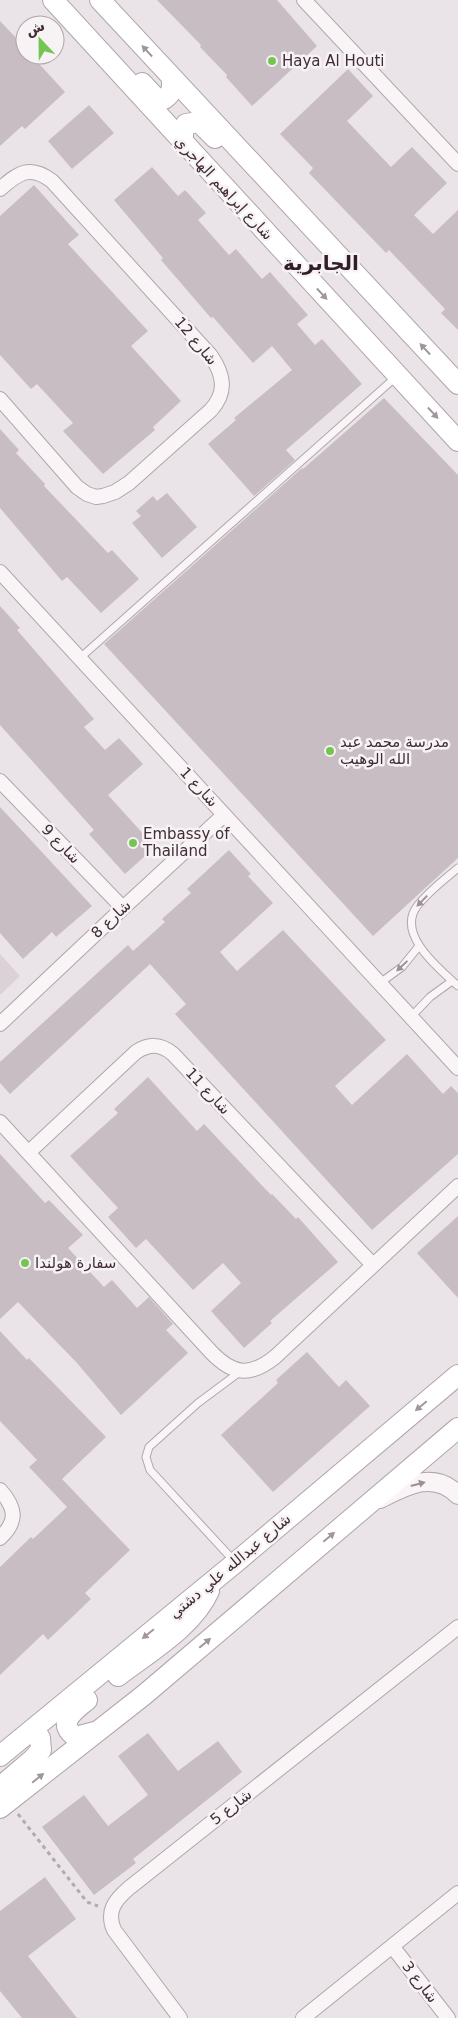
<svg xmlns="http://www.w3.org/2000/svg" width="458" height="2018" font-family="'DejaVu Sans','Noto Naskh Arabic',sans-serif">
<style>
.built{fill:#dcd1d6}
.building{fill:#c9bdc4}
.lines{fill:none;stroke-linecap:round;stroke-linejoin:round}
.service-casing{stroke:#b1a5ab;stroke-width:9}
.minor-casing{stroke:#b1a5ab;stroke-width:16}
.tertiary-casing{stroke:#b1a5ab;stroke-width:20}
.secondary-casing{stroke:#b1a5ab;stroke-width:22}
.path{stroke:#b3a9ae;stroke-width:3;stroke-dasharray:4 4;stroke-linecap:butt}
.service{stroke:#f9f5f7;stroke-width:7}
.minor{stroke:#f9f5f7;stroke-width:14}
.tertiary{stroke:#f9f5f7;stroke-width:18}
.secondary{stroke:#fff;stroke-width:20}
.oneway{fill:#a0969b}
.oneway2{fill:#9d9097}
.poi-dot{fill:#75c552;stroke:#f7f3f5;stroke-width:2}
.labels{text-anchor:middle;stroke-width:5;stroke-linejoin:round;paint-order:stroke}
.poi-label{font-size:15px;fill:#412c37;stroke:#f7f3f5;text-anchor:start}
.street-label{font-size:15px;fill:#412c37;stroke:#f7f3f5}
.district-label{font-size:20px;font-weight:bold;fill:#321e28;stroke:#f7f3f5}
</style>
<rect width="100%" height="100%" fill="#eae3e7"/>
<path class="built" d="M0 954 20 976 0 995Z"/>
<path class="building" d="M157 0H277L317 46 252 106 226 77 227 75 200 47 201 45Z
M0 21 22 44 25 49V55H31L65 92 25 129 22 126 0 146Z
M348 69 373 96 347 121 391 167 412 147 447 183 414 215 433 234 458 210V330L441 313 445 309 389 250 386 253 309 173 313 168 280 134Z
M89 105 114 133 72 169 48 141Z
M152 167 178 196 185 190 206 213 198 220 229 255 236 249 262 279 270 272 308 315 297 324 315 345 322 339 362 384 286 450 295 460 254 496 208 444 236 420 234 418 292 370 272 346 253 363 213 317 211 318 161 260 163 258 114 200Z
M34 185 79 235 68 244 148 331 131 346 181 401 153 427 155 430 103 474 63 431 73 423 37 384 31 389 0 355V216Z
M384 398 458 475V858L373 936 104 644 302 468 303 469Z
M0 429 19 450 16 453 45 484 44 486 108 553 112 550 139 579 101 613 67 577 62 581 0 508Z
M167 493 197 527 162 558 132 523 141 516 136 511 153 496 157 501Z
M0 606 20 628 17 630 94 719 84 727 105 750 119 738 143 764 108 795 155 847 125 874 89 834 94 830 0 725Z
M0 807 92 906 56 937 52 932 23 959 0 933Z
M229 850 251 874 248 876 273 903 220 952 237 971 283 930 386 1040 335 1086 352 1105 407 1054 443 1094 451 1086 458 1093V1154L372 1230 175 1014 186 1004 150 964 10 1094 0 1083V1062L128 945 133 951 165 922 162 919 191 893 187 889Z
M148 1077 197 1131 204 1124 271 1195 272 1194 296 1219 298 1217 338 1262 270 1321 272 1323 244 1348 211 1311 241 1283 223 1263 193 1290 146 1239 136 1248 108 1217 118 1208 70 1156 118 1113 114 1109Z
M0 1154 45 1203 49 1200 83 1235 68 1248 104 1287 112 1280 137 1308 149 1297 173 1324 166 1330 188 1353 121 1415 77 1363 18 1302 0 1319Z
M458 1216V1298L417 1253Z
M0 1331 27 1360 29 1358 106 1437 62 1479 130 1550 85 1593 91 1599 48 1640 43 1634 0 1675V1567L31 1537 33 1539 67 1507 29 1467 37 1460 0 1421Z
M307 1352 339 1387 346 1380 370 1406 273 1492 221 1435 278 1383 276 1380Z
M148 1733 178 1771 218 1741 242 1772 133 1859 136 1863 94 1895 42 1827 84 1795 108 1826 148 1795 118 1756Z
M45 1877 76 1919 28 1956 77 2018H22L0 1991V1911Z"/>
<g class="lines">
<g class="service-casing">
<path id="service" d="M80 658 397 376
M458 868C445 879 429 891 418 905 395 933 438 968 458 986
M380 983 402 967 419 946
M411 1017 430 997 452 981
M235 1562 150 1470 146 1457 149 1447 198 1403 241 1371"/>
</g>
<g class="minor-casing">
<path id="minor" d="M304 0 458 164
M0 189C18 173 30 164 52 181L211 356C224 375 227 392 211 410L129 483 115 492 103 496 96 497 87 494 77 487 0 399
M0 572 458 1068
M0 781 123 908
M0 1024 123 908 224 815
M0 1122 211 1352C233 1375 250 1377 275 1357L458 1186
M29 1152 136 1052C149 1044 160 1043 173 1054L373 1265
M0 1490C16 1508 18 1521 0 1538
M392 1946 448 2018
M180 2018 114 1930C106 1911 115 1900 129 1888L458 1627
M303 2018 458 1893"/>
</g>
<g class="tertiary-casing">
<path id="tertiary" d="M380 1499C406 1486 434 1470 458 1495"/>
</g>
<g class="secondary-casing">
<path id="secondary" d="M53 0 458 441
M100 0 458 384
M142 83 156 98 164 99C173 93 172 88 172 78
M183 143V131L186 124 199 122 215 138
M118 1676C149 1652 193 1627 209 1591
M87 1700C75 1710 55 1723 76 1737L95 1732
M0 1756 235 1563 458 1375
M0 1787 32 1760 41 1750 40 1738 33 1729
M0 1808 144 1695 458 1428"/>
</g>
<path class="path" d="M18 1814 87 1902 98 1906"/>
<use href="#service" class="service"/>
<use href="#minor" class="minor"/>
<use href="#tertiary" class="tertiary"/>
<use href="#secondary" class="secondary"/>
</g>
<defs><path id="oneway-solid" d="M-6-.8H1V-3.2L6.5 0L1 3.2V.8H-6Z" transform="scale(1.25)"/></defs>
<g class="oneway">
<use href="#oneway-solid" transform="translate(147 51) rotate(-133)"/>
<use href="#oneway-solid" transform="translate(322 294) rotate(47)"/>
<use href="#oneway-solid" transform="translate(425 349) rotate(-133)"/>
<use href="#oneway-solid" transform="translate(433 413) rotate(47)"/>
<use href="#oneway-solid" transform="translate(421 1406) rotate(140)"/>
<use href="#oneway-solid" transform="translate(329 1537) rotate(-40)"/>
<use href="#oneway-solid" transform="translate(148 1634) rotate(141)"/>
<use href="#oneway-solid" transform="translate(205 1643) rotate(-40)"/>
<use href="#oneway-solid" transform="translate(38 1778) rotate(-39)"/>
</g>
<g class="oneway2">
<use href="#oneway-solid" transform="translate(422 901) rotate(134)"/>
<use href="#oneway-solid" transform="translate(402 966) rotate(137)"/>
<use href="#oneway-solid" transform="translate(418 1484) rotate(-15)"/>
</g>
<g class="poi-dot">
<circle cx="272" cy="61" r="5"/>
<circle cx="330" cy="751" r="5"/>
<circle cx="133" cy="843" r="5"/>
<circle cx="25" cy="1263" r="5"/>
</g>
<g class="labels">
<g class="poi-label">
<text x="282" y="66">Haya Al Houti</text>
<text x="340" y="747">مدرسة محمد عبد<tspan x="340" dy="17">الله الوهيب</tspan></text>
<text x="143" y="839">Embassy of<tspan x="143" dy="17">Thailand</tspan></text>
<text x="35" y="1268">سفارة هولندا</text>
</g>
<g class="street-label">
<text transform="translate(224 188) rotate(47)" y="5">شارع إبراهيم الهاجري</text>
<text transform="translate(196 341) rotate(50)" y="5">شارع 12</text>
<text transform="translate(199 787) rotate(47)" y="5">شارع 1</text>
<text transform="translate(61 844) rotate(46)" y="5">شارع 9</text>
<text transform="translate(111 919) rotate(-43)" y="5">شارع 8</text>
<text transform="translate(208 1091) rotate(47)" y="5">شارع 11</text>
<text transform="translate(230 1566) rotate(-40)" y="5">شارع عبدالله علي دشتي</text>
<text transform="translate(231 1807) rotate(-38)" y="5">شارع 5</text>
<text transform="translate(420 1982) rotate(52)" y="5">شارع 3</text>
</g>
<g class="district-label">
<text x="321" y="270">الجابرية</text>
</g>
</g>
<g transform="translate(40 40) rotate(338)"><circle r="24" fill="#f7f3f5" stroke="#aea3a9"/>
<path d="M0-4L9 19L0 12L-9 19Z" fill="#75c552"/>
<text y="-8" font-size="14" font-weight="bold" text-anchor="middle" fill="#412c37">ش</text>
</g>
</svg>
